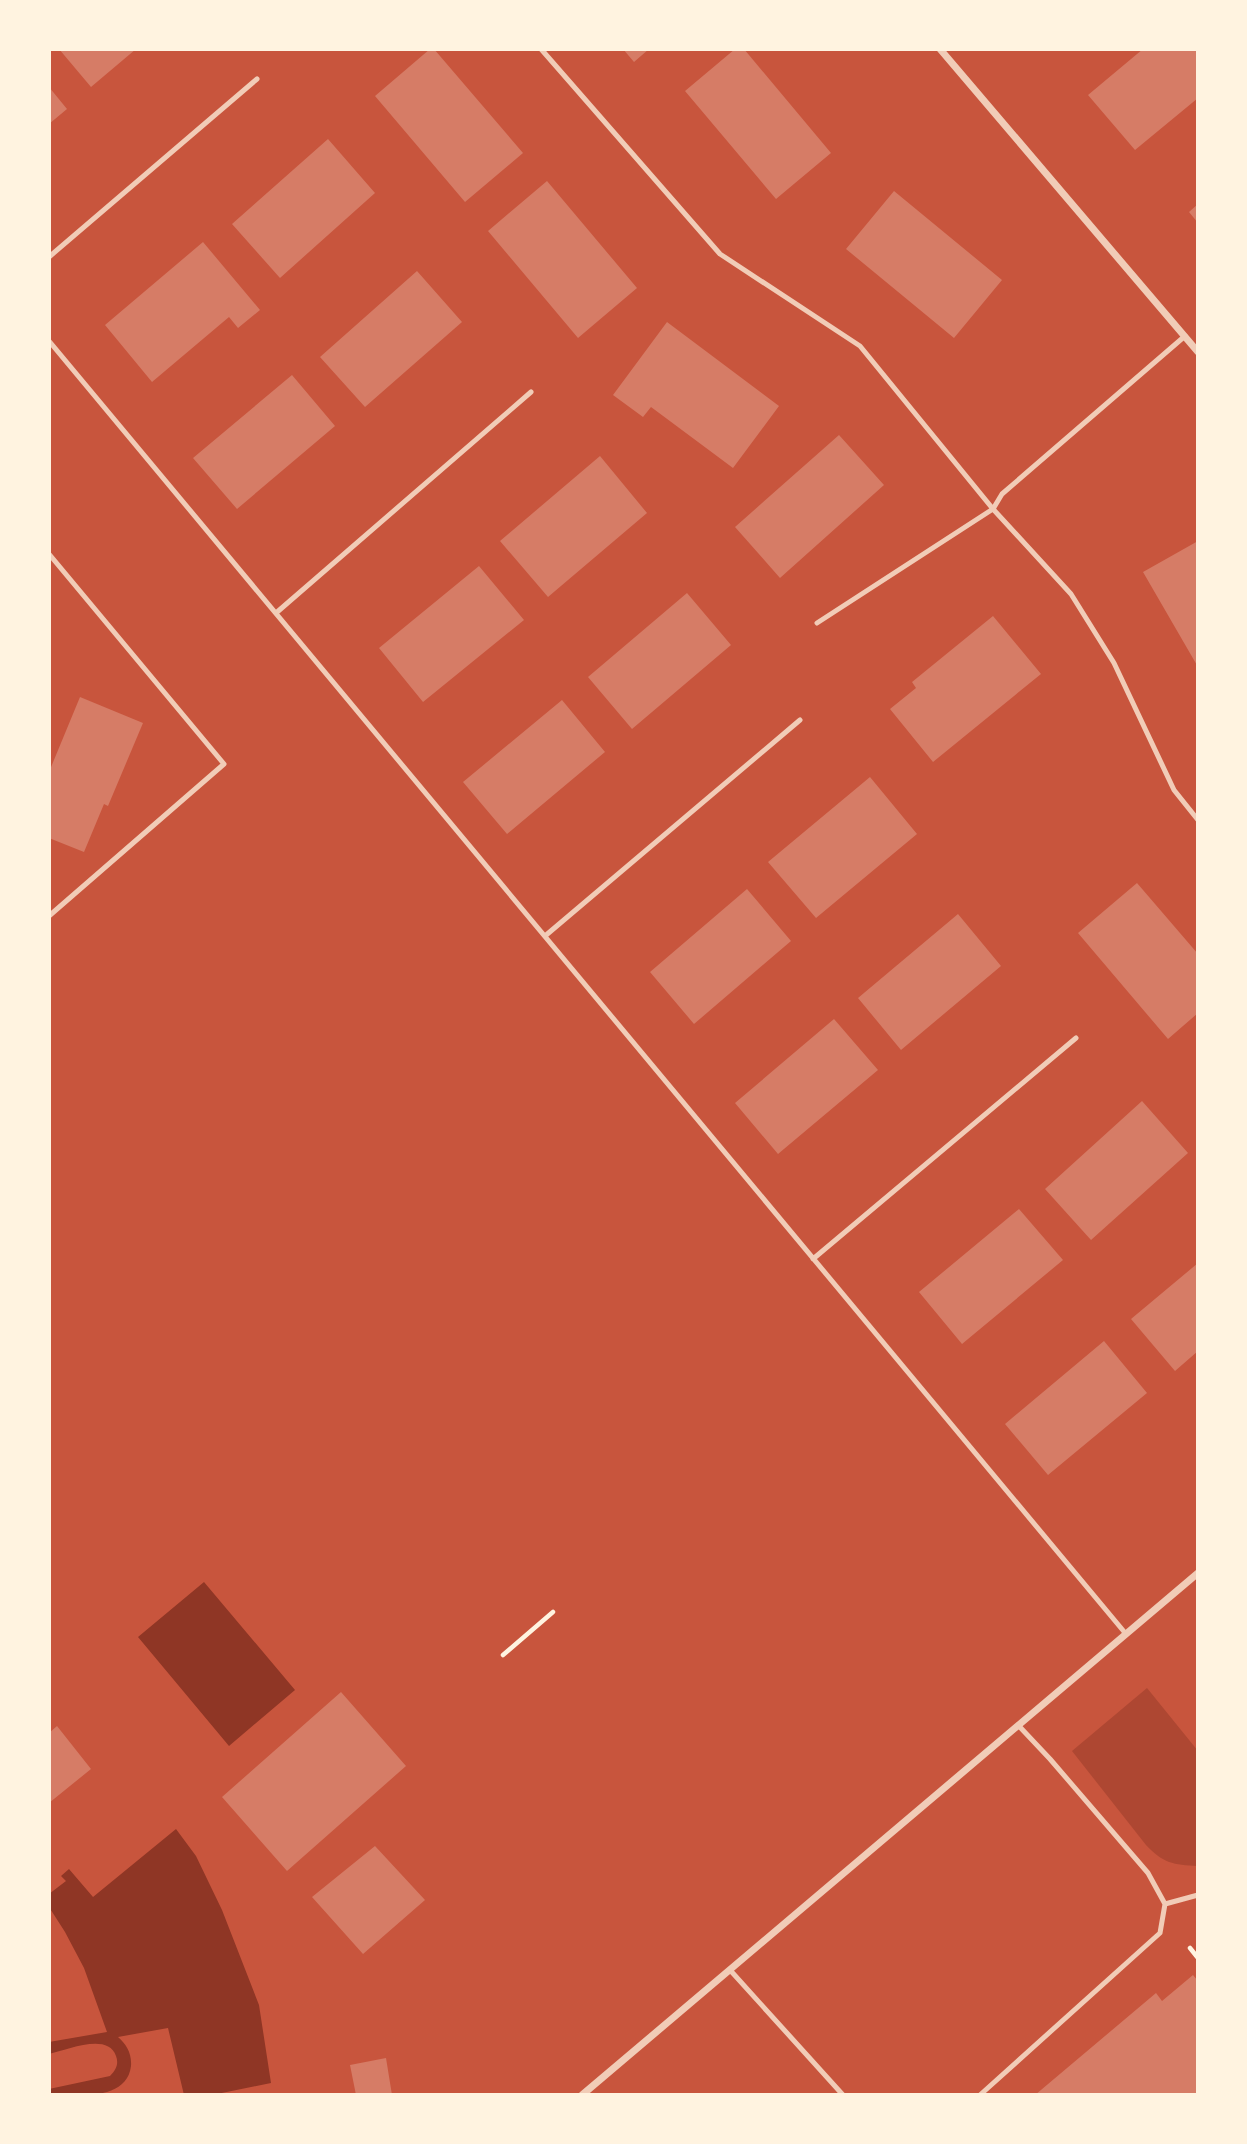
<svg xmlns="http://www.w3.org/2000/svg" width="1247" height="2144" font-family="Spectral,serif">
<style>
.green{fill:#ae4732}
.water{fill:#8f3625}
.building{fill:#d67c66}
.lines{fill:none;stroke-linecap:round;stroke-linejoin:round}
.path{stroke:#fff3e0;stroke-width:4.5}
.service{stroke:#f1ccb7;stroke-width:5}
.minor{stroke:#f1ccb7;stroke-width:7}
</style>
<rect width="100%" height="100%" fill="#c8553d"/>
<path class="green" d="M1147 1688 1198 1751V1866C1173 1865 1163 1863 1146 1845L1072 1751Z"/>
<path class="water" d="M204 1582 295 1690 229 1746 138 1637Z
M176 1829 196 1856 222 1910 259 2005 271 2083 212 2095H184L168 2028 118 2037C126 2044 132 2053 131 2066 127 2102 74 2095 49 2095V2089L110 2076C116 2070 119 2064 116 2056 108 2032 67 2050 49 2054V2042L107 2032 84 1968 65 1932 49 1907V1894L66 1881 61 1876 69 1869 93 1897Z"/>
<path class="building" d="M59 49H136L91 87Z
M430 49H434L523 153 465 202 375 96Z
M623 49H649L634 62Z
M735 49H744L831 153 776 199 685 91Z
M1143 49H1198V98L1135 150 1088 95Z
M49 87 67 109 49 124Z
M328 139 375 193 280 278 232 224Z
M547 181 637 288 578 338 488 231Z
M894 191 1002 280 954 338 846 249Z
M1198 204V223L1189 212Z
M203 242 260 310 238 328 229 317 152 382 105 325Z
M417 271 462 322 365 407 320 357Z
M667 322 779 406 733 468 651 407 643 417 613 395Z
M292 375 335 426 237 509 193 458Z
M839 435 884 485 780 578 735 527Z
M600 456 647 513 548 597 500 541Z
M1198 541V667L1143 572Z
M479 566 524 620 423 702 379 648Z
M687 593 731 645 632 729 588 677Z
M993 616 1041 674 933 762 890 709 916 688 912 682Z
M80 697 143 723 108 806 104 804 84 852 49 838V772Z
M562 700 605 752 507 834 463 782Z
M870 777 917 834 816 918 768 862Z
M1137 883 1198 954V1013L1168 1039 1078 933Z
M747 889 791 941 694 1024 650 972Z
M958 914 1001 966 901 1050 858 998Z
M834 1019 878 1070 778 1154 735 1103Z
M1142 1101 1188 1153 1091 1240 1045 1189Z
M1019 1209 1063 1260 962 1344 919 1292Z
M1198 1263V1351L1175 1371 1131 1319Z
M1104 1341 1147 1393 1048 1475 1005 1424Z
M341 1692 406 1766 287 1871 222 1797Z
M57 1726 91 1769 49 1803V1733Z
M375 1846 425 1900 363 1954 312 1897Z
M1193 1975 1198 1981V2095H1035L1156 1993 1162 2001Z
M386 2058 392 2095H356L350 2065Z"/>
<g class="lines">
<path class="path" d="M503 1655 553 1612
M1190 1948 1198 1958"/>
<path class="service" d="M541 49 720 254 860 346 993 509 1071 594 1114 663 1174 790 1198 820
M49 257 257 79
M49 341 1126 1634
M49 554 224 764 49 916
M276 613 531 392
M817 623 993 509 1002 494 1185 336
M545 936 800 720
M813 1259 1076 1038
M1165 1904 1198 1895
M730 1970 843 2095
M980 2095 1160 1933 1165 1904 1148 1873 1050 1759 1018 1725"/>
<path class="minor" d="M940 49 1198 352
M582 2095 1198 1573"/>
</g>
<rect width="1247" height="2144" fill="none" stroke="#fff3e0" stroke-width="102"/>
</svg>
